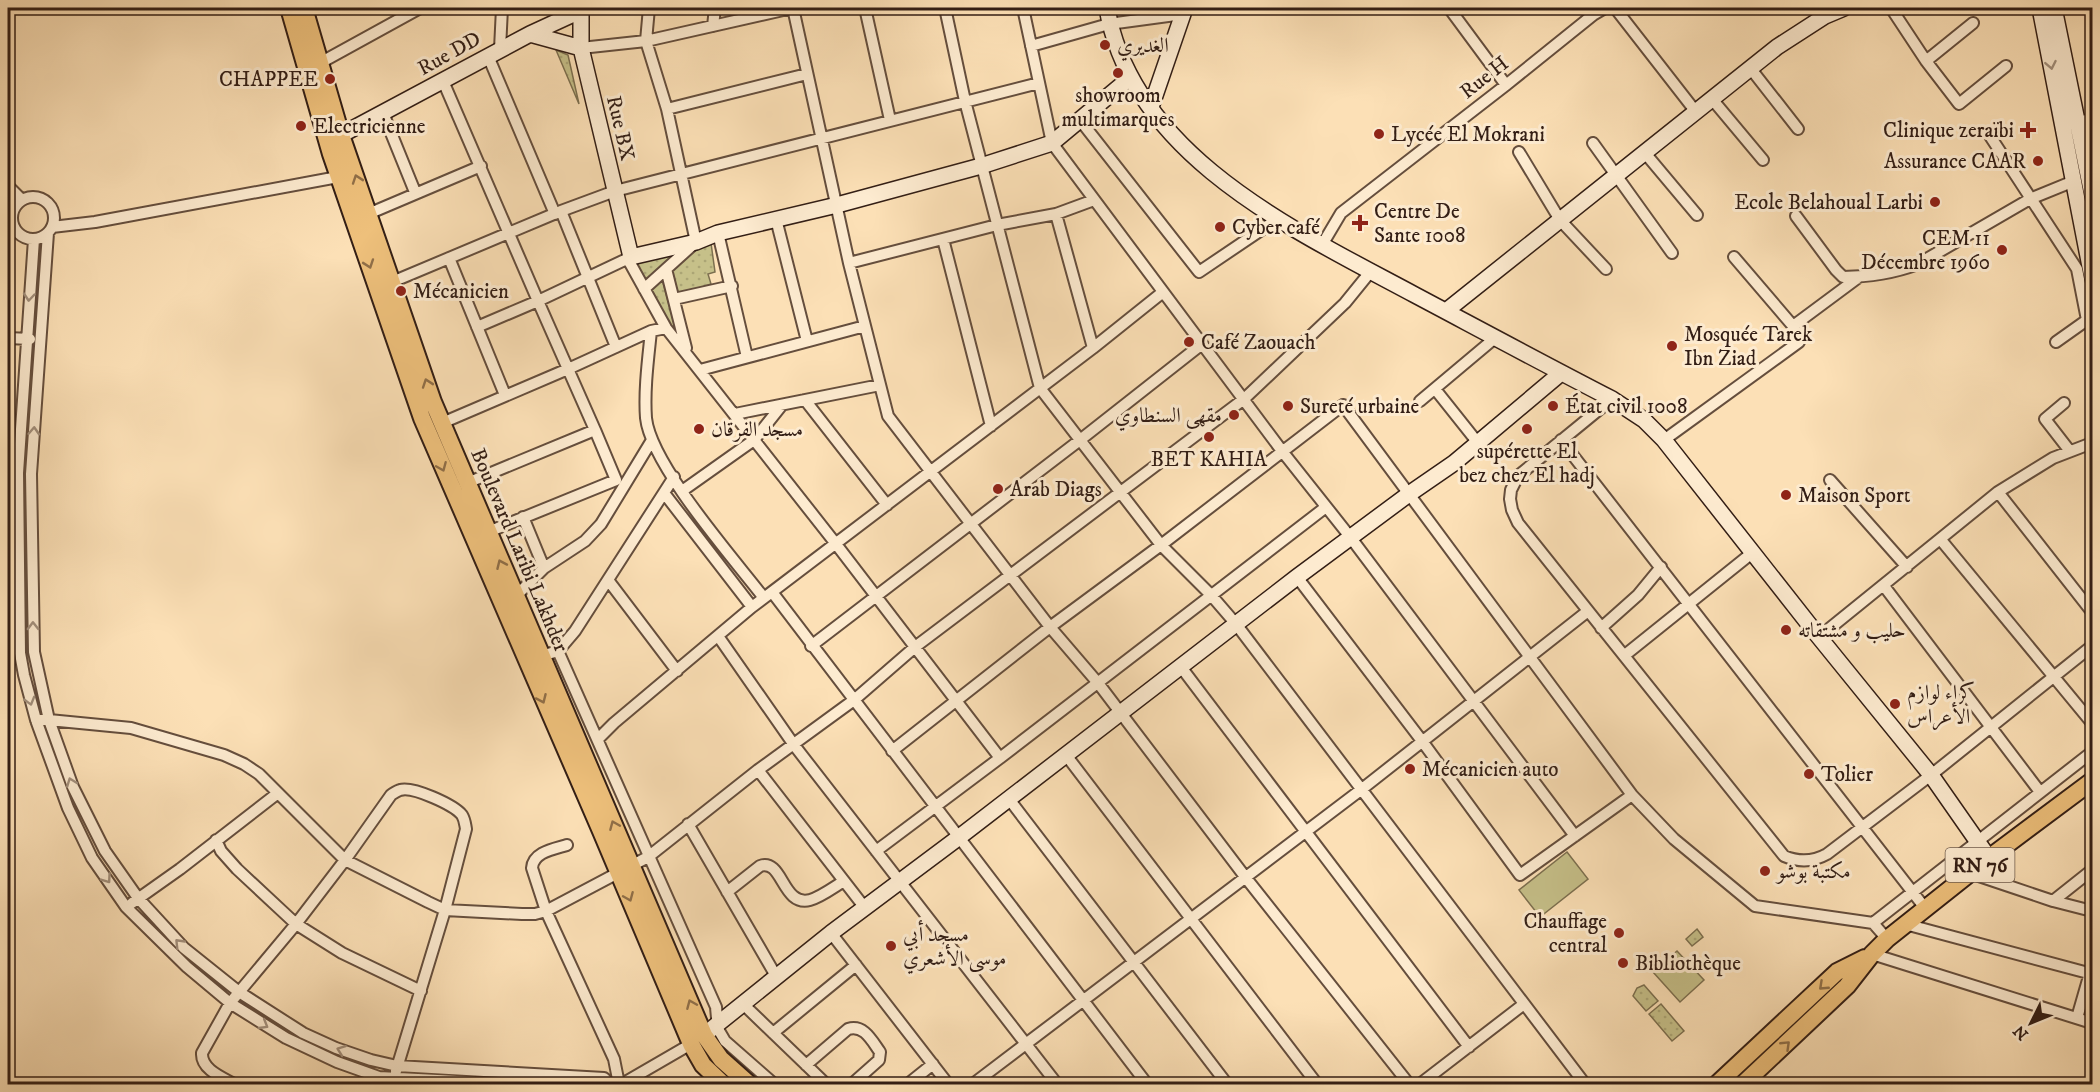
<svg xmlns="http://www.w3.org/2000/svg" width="2100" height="1092" font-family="'IM FELL DW Pica',Amiri,serif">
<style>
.grass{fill:#c6c089;stroke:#7c6f4f;stroke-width:1.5}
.garden{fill:url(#garden-dots);stroke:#7c6f4f;stroke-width:1.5}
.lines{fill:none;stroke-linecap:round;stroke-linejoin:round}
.street-casing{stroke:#654e3d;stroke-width:14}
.secondary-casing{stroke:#331e15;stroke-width:18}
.primary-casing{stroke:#331e15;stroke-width:20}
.street{stroke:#fdebd0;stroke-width:10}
.secondary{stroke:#fdebd0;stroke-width:15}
.primary{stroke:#eec07b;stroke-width:16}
.oneway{stroke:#a28f7c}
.oneway2{stroke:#906f48}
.poi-dot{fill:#8f2418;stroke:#fdebd0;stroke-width:2}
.labels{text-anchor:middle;stroke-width:6;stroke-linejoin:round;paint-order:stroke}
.shield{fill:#fdebd0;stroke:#705c4d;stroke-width:1.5}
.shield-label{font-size:20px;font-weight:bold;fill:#331e15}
.poi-label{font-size:21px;fill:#331e15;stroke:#fdebd0;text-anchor:start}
.street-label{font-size:21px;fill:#331e15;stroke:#fdebd0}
</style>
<defs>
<pattern id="garden-dots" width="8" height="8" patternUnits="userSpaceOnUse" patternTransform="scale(1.5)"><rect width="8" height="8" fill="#c6c089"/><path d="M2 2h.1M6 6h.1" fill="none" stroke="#aba575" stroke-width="1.8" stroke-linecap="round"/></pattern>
</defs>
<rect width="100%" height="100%" fill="#fce0b6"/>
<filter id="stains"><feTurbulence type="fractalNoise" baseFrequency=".00333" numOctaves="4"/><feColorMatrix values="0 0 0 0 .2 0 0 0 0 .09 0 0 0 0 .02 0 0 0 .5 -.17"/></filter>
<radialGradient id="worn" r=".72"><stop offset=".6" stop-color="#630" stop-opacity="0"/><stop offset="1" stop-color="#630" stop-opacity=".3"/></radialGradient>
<path class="grass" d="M1567 852 1588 879 1540 917 1519 890Z
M1677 951 1704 980 1680 1002 1653 972Z"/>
<path class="garden" d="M556 50 568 55 579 104Z
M711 243 715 272 708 274 711 284 681 294 675 292 669 272 688 254Z
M682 250 645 282 633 260Z
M662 279 676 331 674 332 645 291Z
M1697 929 1703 937 1692 946 1686 939Z
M1644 985 1658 1001 1646 1011 1633 996 1637 988Z
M1661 1004 1684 1031 1672 1041 1649 1014Z"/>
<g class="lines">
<g class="street-casing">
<path id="street" d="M793 8 849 263 888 416 1050 627 1098 683 1246 878 1409 1084
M865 8 890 120
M945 8 965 101 1040 388 1161 545 1211 595 1236 624 1585 1084
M1023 8 1052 143 1282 451 1351 538 1575 836
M1449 8 1506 85
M1615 8 1696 112
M1891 8 1926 61 1959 104 2006 66
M713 26 715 8
M1031 46 1109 24 1183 14
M581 48 646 41 792 8
M500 49 502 8
M488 56 555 214
M1926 61 1973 23
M320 63 420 8
M1751 69 1798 129
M443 81 538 301 631 257 630 263 666 328 836 544 1000 758 876 851
M1712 99 1763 160
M667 109 807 74
M383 113 415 192
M1080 120 1199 272 1279 218
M2078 122 2092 119
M1990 136 2077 269 2087 320
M1593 143 1672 253
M1519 152 1560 220 1606 269
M1645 153 1697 215
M8 186 22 200
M12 218a21 21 0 1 1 42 0a21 21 0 1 1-42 0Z
M561 211 616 347
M368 214 481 166
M1796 216 1836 270 1843 277C1869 277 1894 273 1918 264L2030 199 2074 181
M776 219 807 341
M52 227 95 222 338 177
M48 233 31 474 34 652 49 720 73 787 105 851 138 898 184 948 239 992 303 1033 336 1048 371 1060 397 1066 604 1078 610 1084
M718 233 747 357
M34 239 18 473 20 653 24 675 36 720 68 808 92 858 126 907 187 967 230 1003 286 1038 337 1062 379 1077 513 1084
M943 239 991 426
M1322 245 1341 213 1506 85 1593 15 1605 8
M1734 257 1793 326 1859 277
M449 258 505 395
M849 263 997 225 1056 214 1094 200
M666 269 686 348
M392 282 561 211 615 191 1039 83
M644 289 696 242 667 109 646 41 649 8
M674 299 732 286
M651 331C648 360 644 390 646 418 651 465 734 559 764 598
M8 338 30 339
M2056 342 2087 320 2092 319
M1093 348 1163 292
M700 370 865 326
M1435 389 1478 443
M1612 399 1518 476 1511 490 1510 499 1512 510 1518 523 1784 856C1798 862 1813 862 1827 854L1931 775 2092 646
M805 400 887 505
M1420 401 1495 338
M2064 403 2045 419 2069 450
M735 414 880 385
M442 423 568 369 538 301 477 327
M1561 440 1925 908
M1664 440 1799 342 1801 337 1793 326
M1830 480 1907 567
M467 483 595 430 568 369 651 331 666 328
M682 491 754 440 782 405
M1998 492 2092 612
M664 493 752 607
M523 517 544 568
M488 532 616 480 595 430
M1941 540 2092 723
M1297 577 1422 741 1520 875 1632 795
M608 580 677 671
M1884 586 2040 792
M772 592 1147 1084
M515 597 544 568 585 541 601 524 652 440
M1601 628 1638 595 1661 567
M718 636 794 745 1057 1084
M1819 637 1998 492 2053 458 2092 443
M811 646 1080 440 1202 344
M558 651 575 631 674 477
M1625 655 1752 553
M541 656 558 651 716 1007 718 1029 725 1041 774 1084
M1181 667 1469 1047
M36 720H49L131 728 224 755 244 764 259 774 345 860 428 902 445 910 522 914H535L546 911 648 857 758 770 854 700 915 647 1244 399 1345 303 1371 271
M598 739 614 723 752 607 1093 348 1056 214
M892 751 1050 627 1161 545 1343 405 1632 795 1674 839 1755 906 1873 923
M1066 755 1317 1084
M1000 758 1326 507
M758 770 865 908
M1009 799 1227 1084
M688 824 776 976
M216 840 221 851 237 869 296 924 342 953 421 991
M567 845C554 849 533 852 532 868L546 911 614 1059 619 1084
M1970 873 2053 901 2092 870
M727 892 760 866C783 858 782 907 810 900 821 897 834 887 844 881
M2053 901 2092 911
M132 903 180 869 278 793
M1905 924 2092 974
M831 933 948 1084
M1887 939 1873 923 2092 752
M1872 954 2092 1023
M743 1004 826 1084
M2077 1018 2092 966
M773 1033 856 965
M806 1065 848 1029C864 1024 872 1041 880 1052L879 1060 852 1084
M234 1084C221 1077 201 1069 202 1053L230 1003 296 924 345 860 391 795C392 794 399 790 400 790 413 786 454 805 462 815 465 820 465 824 466 829L445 910 396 1071
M622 1084 691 1044
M908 1084 933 1064
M973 1084 1362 789 1588 611
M1420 1084 1524 1004"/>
</g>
<g class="secondary-casing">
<path id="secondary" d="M581 8V48L631 257 696 242 718 233 837 205 981 166 1052 143 1130 78
M1107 8C1132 156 1296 231 1415 295 1481 330 1546 365 1612 399L1644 420 1664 440 1819 637 1931 775 1989 858
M2040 8 2092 277
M2054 8 2092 194
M530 34 580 11
M1151 107 1185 8
M341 135 530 34 581 48
M1446 311 1777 47 1825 16 1844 8
M704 1035 831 933 958 838 1297 577 1409 494 1454 463 1561 373"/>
</g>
<g class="primary-casing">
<path id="primary" d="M289 8 331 154 422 418 601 831 691 1044 703 1065 723 1084
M304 8 341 135 433 402 704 1035 721 1059 749 1084
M1717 1084 1837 972 1865 958
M1743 1084 1847 986 1872 954 1887 939 1989 858 2092 781"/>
</g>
<use href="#street" class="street"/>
<use href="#secondary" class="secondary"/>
<use href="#primary" class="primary"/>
</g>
<defs><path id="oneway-chevron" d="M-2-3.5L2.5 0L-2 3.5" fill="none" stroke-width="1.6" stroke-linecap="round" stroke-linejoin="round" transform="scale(1.5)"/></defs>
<g class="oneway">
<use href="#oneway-chevron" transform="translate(2051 65) rotate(79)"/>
<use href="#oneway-chevron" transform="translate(29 297) rotate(95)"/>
<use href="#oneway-chevron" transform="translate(34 431) rotate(-87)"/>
<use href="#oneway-chevron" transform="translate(33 626) rotate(-91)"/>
<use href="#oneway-chevron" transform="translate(30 701) rotate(74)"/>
<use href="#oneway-chevron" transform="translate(71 782) rotate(-111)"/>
<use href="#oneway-chevron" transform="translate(107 879) rotate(55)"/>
<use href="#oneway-chevron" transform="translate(179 943) rotate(-134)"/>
<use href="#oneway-chevron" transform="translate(264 1025) rotate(31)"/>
<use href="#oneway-chevron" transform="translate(341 1050) rotate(-160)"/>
</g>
<g class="oneway2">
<use href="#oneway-chevron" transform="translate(357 179) rotate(-109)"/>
<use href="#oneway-chevron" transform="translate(369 264) rotate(71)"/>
<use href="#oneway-chevron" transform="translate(427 383) rotate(-109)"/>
<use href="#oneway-chevron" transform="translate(442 467) rotate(67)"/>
<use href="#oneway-chevron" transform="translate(501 564) rotate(-114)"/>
<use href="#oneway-chevron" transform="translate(542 699) rotate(66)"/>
<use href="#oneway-chevron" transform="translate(614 825) rotate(-113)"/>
<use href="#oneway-chevron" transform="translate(629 897) rotate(67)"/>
<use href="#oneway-chevron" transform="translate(1823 986) rotate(137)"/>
<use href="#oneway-chevron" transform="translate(691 1004) rotate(-113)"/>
<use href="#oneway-chevron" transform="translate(1786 1045) rotate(-44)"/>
</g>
<g class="poi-dot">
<circle cx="1105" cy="45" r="6"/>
<circle cx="1118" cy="73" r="6"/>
<circle cx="330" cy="79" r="6"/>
<circle cx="301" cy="126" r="6"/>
<path d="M2025 121h6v6h6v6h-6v6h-6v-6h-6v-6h6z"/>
<circle cx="1379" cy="134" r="6"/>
<circle cx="2038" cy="161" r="6"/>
<circle cx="1935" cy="202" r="6"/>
<path d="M1357 214h6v6h6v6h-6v6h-6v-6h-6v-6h6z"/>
<circle cx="1220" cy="227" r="6"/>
<circle cx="2002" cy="250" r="6"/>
<circle cx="401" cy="291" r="6"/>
<circle cx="1189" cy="342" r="6"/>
<circle cx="1672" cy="346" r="6"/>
<circle cx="1288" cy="406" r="6"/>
<circle cx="1553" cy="406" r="6"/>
<circle cx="1234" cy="415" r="6"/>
<circle cx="699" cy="429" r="6"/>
<circle cx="1527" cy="429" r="6"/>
<circle cx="1209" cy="437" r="6"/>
<circle cx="998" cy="489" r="6"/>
<circle cx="1786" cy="495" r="6"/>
<circle cx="1786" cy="630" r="6"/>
<circle cx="1895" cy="704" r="6"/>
<circle cx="1410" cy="769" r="6"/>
<circle cx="1809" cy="774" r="6"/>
<circle cx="1765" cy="871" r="6"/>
<circle cx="1619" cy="933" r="6"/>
<circle cx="891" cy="946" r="6"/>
<circle cx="1623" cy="963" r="6"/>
</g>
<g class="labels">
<rect class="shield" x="1945.5" y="848" width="69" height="34" rx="4.5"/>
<g class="shield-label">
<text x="1980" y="872">RN 76</text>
</g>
<g class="poi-label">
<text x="1117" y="52">الغديري</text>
<text x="318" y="86" text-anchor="end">CHAPPEE</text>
<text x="1118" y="102" text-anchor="middle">showroom<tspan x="1118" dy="24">multimarques</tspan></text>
<text x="313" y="133">Electricienne</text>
<text x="2014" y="137" text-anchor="end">Clinique zeraïbi</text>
<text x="1391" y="141">Lycée El Mokrani</text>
<text x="2026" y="168" text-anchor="end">Assurance CAAR</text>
<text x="1923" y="209" text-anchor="end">Ecole Belahoual Larbi</text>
<text x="1374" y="218">Centre De<tspan x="1374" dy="24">Sante 1008</tspan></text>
<text x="1232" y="234">Cyber café</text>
<text x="1990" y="245" text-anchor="end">CEM 11<tspan x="1990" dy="24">Décembre 1960</tspan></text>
<text x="413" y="298">Mécanicien</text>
<text x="1684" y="341">Mosquée Tarek<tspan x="1684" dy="24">Ibn Ziad</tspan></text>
<text x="1201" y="349">Café Zaouach</text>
<text x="1300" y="413">Sureté urbaine</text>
<text x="1565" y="413">État civil 1008</text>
<text x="1222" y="422" text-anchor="end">مقهى السنطاوي</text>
<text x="711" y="436">مسجد الفرقان</text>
<text x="1527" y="458" text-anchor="middle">supérette El<tspan x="1527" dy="24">bez chez El hadj</tspan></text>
<text x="1209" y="466" text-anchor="middle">BET KAHIA</text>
<text x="1010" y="496">Arab Diags</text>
<text x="1798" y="502">Maison Sport</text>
<text x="1798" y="637">حليب و مشتقاته</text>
<text x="1907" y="699">كراء لوازم<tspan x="1907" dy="24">الأعراس</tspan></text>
<text x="1422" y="776">Mécanicien auto</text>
<text x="1821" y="781">Tolier</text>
<text x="1777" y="878">مكتبة بوشو</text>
<text x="1607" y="928" text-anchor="end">Chauffage<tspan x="1607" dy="24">central</tspan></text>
<text x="903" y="941">مسجد أبي<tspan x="903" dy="24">موسى الأشعري</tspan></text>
<text x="1635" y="970">Bibliothèque</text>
</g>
<g class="street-label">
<text transform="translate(449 53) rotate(-29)" y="7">Rue DD</text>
<text transform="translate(1484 77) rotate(-38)" y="7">Rue H</text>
<text transform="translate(621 128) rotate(77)" y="7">Rue BX</text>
<text transform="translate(520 550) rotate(67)" y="7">Boulevard Laribi Lakhder</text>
</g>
</g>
<rect width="2100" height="1092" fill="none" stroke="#fce0b6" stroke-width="30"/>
<rect x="9" y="9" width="2082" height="1074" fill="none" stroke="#331e15" stroke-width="3"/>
<rect x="15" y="15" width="2070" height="1062" fill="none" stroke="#331e15" stroke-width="1.5"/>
<g transform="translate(2031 1023) rotate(227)" stroke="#fdebd0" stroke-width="4.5" paint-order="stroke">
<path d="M0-4.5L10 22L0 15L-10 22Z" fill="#331e15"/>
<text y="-9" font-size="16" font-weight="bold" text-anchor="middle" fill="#331e15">N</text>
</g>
<rect width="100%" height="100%" filter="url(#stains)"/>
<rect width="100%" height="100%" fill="url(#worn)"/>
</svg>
